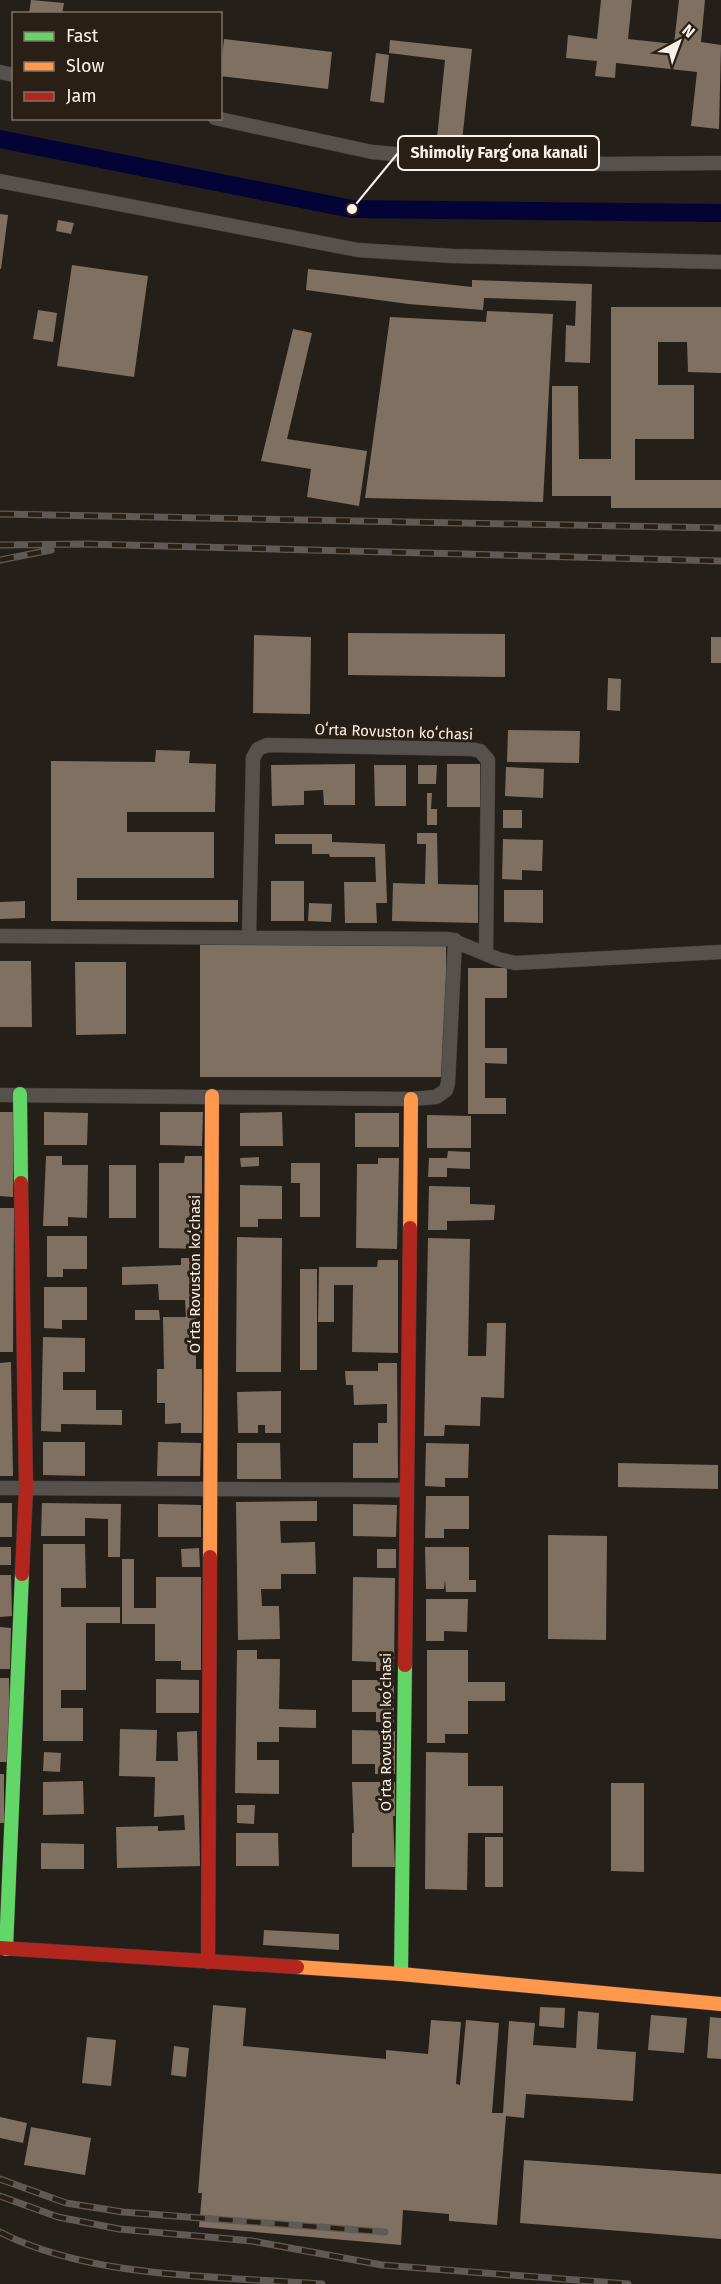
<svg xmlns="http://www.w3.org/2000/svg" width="721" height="2284" font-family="'Fira Sans',sans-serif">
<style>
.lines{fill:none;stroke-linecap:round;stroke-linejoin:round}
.canal{stroke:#030335;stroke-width:18}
.building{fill:#807062}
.street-casing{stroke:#403b36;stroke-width:15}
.fast-casing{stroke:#403b36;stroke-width:15}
.slow-casing{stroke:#403b36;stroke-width:15}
.jam-casing{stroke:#403b36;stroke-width:15}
.street{stroke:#56514c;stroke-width:14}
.fast{stroke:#63d668;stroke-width:14}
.slow{stroke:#ff974d;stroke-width:14}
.jam{stroke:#b3261e;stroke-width:14}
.rail-casing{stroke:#5f5a56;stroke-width:7}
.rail{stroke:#2a1f14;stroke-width:4.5;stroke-dasharray:14;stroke-linecap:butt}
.labels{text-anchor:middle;stroke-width:6;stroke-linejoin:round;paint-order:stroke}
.street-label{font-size:15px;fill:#f9f1ea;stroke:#2a1f14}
.leader{fill:none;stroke:#f9f1ea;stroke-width:2}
.callout-dot{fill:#f9f1ea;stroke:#2a1f14;stroke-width:2}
.callout{fill:#2a1f14;stroke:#f9f1ea;stroke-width:2}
.callout-label{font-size:16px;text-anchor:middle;font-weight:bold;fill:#f9f1ea}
</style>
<rect width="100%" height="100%" fill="#251f19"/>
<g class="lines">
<path class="canal" d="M0 139 352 209 721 213"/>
</g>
<path class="building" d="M31 0 64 3 62 14H29Z
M601 0H632L628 39 674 44 679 0H705L701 42 721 45 719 129 691 126 697 72 616 63 615 78 595 76 597 61 566 58 568 35 597 39Z
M224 39 332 52 328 89 220 76Z
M390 40 472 49 462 141 437 138 445 60 389 53Z
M376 53 389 55 384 103 370 101Z
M0 214 8 215 1 269H0Z
M58 220 74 223 71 234 56 231Z
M72 265 148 276 134 377 57 366Z
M308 269 472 287V280L592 284 590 363 565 362 566 325 575 326 576 301 484 298 483 310 408 304 306 290Z
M611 307H721V373L688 372 687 342H658V385H694V439H635V480H721V508H611V496H552V386H578L579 459H611Z
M38 310 57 313 53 342 33 339Z
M487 311 553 314 543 502 365 498 390 317 486 322Z
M293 329 312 333 287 439 367 451 359 506 307 497 311 469 261 461Z
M348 633 505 634V677L348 675Z
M254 635 311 637 310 714 253 713Z
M711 637H721V663H711Z
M608 678 621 679 620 711 607 710Z
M508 730 580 731 579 763 507 762Z
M156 750 190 751 189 763 216 764 215 812H127V832H214V878H77V900H238V922L51 921V761L155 762Z
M355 764V805H324L323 790 304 791V805L272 806 271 765Z
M447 764H480V807H447Z
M374 765H406V806H375Z
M418 765H437L436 784H418Z
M506 767 544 769 543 798 505 796Z
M427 793H432L431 809H437V825H427Z
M503 810H522V828H503Z
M417 833H437L438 884 478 885V923L392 921 393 883 425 884 426 844H417Z
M275 834H332V842L385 844 387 903H376L377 923H345L344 882H376L375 857H330L329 854H312V844H275Z
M503 839 543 840 542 871 522 870V880L502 879Z
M271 881H304V921H271Z
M504 890H543V923L504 922Z
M25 901V918L0 919V902Z
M309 903 332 904 331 922 308 921Z
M200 945H446L447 1077H200Z
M0 961H31L32 1027H0Z
M75 962H126V1034L76 1035Z
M468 968H507V998H485V1048H507V1064L485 1063V1098H506V1114H468Z
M0 1112H14L13 1197 0 1196Z
M44 1112 88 1113 87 1145H44Z
M160 1112H203L202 1146 160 1145Z
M282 1112 283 1146H240V1113Z
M355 1113H399V1147H355Z
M427 1115 471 1116V1148H427Z
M448 1151 470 1152V1169L447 1168V1177H428L429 1158H447Z
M46 1156H62V1165H88L87 1218 68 1217V1226H43Z
M185 1156H202V1249L159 1248V1163H184Z
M259 1157V1166L241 1167 240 1158Z
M378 1158H399L397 1249 356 1248 357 1164H378Z
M291 1163H320V1217H300V1183H291Z
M109 1165H136V1218H109Z
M240 1185 282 1186V1219H258V1227H240Z
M429 1186 470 1187V1204L495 1205 494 1220 447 1221V1230H428Z
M0 1208H14L13 1352H0Z
M47 1236H87V1269H63V1277H47Z
M237 1237 282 1238 281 1372H236Z
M428 1238 470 1239 468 1356H486L487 1323H506L504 1398 481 1397 480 1426 445 1425 444 1436H424Z
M181 1258H201L202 1317H196V1369H202V1433H181V1423L165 1424V1403H157V1369H164L163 1317H186L185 1300H159L158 1284 122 1285V1267L181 1265Z
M378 1260H398V1353L352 1352 353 1285H334V1322H318L319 1267H377Z
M300 1269H317V1370H300Z
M44 1287H87V1320H62V1329L44 1328Z
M135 1310H159L160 1320H135Z
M43 1337 85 1338V1372H63V1390H96V1410H122V1425L61 1424V1432L41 1431Z
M11 1362 13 1476H0V1363Z
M378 1363H397L398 1478H353V1443H378V1423H387V1404L354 1405 353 1385H346L345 1371H378Z
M281 1391V1433H265V1425H258V1433H238L237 1392Z
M43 1442H85V1476L43 1475Z
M158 1442 201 1443 200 1476H157Z
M237 1443H280L281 1479H237Z
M426 1443 469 1444 468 1478H445V1487L425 1486Z
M618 1463 718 1465V1489L618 1487Z
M426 1496H469V1529H444V1538H425Z
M317 1501V1521H280L281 1543 315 1542 316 1574H281V1589H261L262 1606H279L280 1639 238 1640 236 1502Z
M0 1503H12V1537H0Z
M42 1503 121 1504 120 1557H108V1519L85 1518V1536H41Z
M158 1504 201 1505V1537H158Z
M353 1504 397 1505 396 1537 353 1536Z
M548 1535 607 1536 606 1640 548 1639Z
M43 1544H85L86 1588H61V1607H120V1623H86V1690H61V1708H83V1741H43Z
M0 1547H11V1565H0Z
M425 1547H469V1580H476V1592H446L445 1580 444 1589H426Z
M199 1548 200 1567H182L181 1549Z
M377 1549H396V1568H377Z
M122 1559H134V1608H156V1577H201V1670H181V1661H155V1624H122Z
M0 1575H11L12 1616 0 1617Z
M353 1577 395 1578 394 1671H376V1662L352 1661Z
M426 1599H468L467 1632 444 1631V1641H426Z
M0 1627 11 1628 10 1669H0Z
M237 1650H257V1659H280L279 1709 316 1710V1728L279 1727V1742H257V1760H279V1794L235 1793Z
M427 1650H468V1682H505V1701H468V1734H445V1743H427Z
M0 1678H9L11 1762H0Z
M156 1679 199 1680V1713H156Z
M352 1680H394V1723L376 1722V1712H352Z
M120 1729 157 1730 156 1761H178L177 1732 197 1731 200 1866 117 1868 116 1827 158 1826V1831L185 1830 184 1815 154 1817 155 1777 119 1776Z
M352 1730 395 1731V1774H375V1764H352Z
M44 1752 61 1753 60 1772 43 1771Z
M426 1752 468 1753V1786H503V1833H468L467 1890 425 1889Z
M0 1774H4V1823H0Z
M83 1781 84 1814 43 1815V1782Z
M352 1782H395V1816H393L395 1867H352V1833H354Z
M611 1783H644V1872L611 1871Z
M237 1805H255L254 1824 237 1823Z
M236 1833H278L279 1866H236Z
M485 1837H503V1887H485Z
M41 1843 84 1844V1869H41Z
M264 1930 339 1934V1950L263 1945Z
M213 2005 246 2008 243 2046 386 2059V2050L428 2054 431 2020 461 2022 456 2084 460 2085 466 2020 499 2023 492 2113H503L509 2021 535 2023 533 2045 576 2048 578 2011 599 2013 597 2049 636 2052 633 2101 526 2094 524 2118 506 2116 497 2225 449 2221V2214L403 2210 401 2245 199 2227 202 2193H198Z
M540 2007 565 2008 564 2028 539 2026Z
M651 2015 687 2018 684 2053 648 2050Z
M710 2017 721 2018V2059L707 2058Z
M87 2037 116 2040 111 2086 82 2083Z
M174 2046 189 2048 186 2077 171 2075Z
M0 2117 27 2123 23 2143 0 2138Z
M31 2127 91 2138 85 2175 24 2165Z
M524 2160 721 2174V2239L520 2223Z"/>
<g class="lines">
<g class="street-casing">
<path id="street" d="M0 72 14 75
M215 118 372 152 451 159 605 164 721 163
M0 181 358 250 453 256 721 262
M0 936 449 939 498 959 515 963 721 952
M249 937 253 758 258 749 267 745 471 749 480 751 488 760 486 953
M0 1095 411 1099 436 1097 446 1090 448 1083 455 940
M0 1488 405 1490"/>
</g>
<g class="fast-casing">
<path id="fast" d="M20 1094 21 1183
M6 1949 22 1574
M401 1974 405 1665"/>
</g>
<g class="slow-casing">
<path id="slow" d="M410 1228 411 1099
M210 1557 212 1096
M297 1967 401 1974 721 2004"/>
</g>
<g class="jam-casing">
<path id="jam" d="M21 1183 26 1488 22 1574
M405 1665 410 1228
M0 1948 297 1967
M208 1962 210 1557"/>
</g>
<use href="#street" class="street"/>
<use href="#fast" class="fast"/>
<use href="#slow" class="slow"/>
<use href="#jam" class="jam"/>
<g class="rail-casing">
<path id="rail" d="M0 514 721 528
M0 545 87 544 721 561
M0 560 51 550
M0 2179 66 2203 123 2212 385 2232
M0 2196 58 2217 119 2229 252 2241 382 2265 628 2284
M0 2232C91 2279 221 2276 322 2284"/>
</g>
<use href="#rail" class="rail"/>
</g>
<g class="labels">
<g class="street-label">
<text transform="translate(394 732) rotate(2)" y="5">Oʻrta Rovuston koʻchasi</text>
<text transform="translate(195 1274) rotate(-90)" y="5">Oʻrta Rovuston koʻchasi</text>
<text transform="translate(386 1732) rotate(-90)" y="5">Oʻrta Rovuston koʻchasi</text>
</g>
</g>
<path class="leader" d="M352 209L398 153"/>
<circle class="callout-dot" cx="352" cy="209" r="6"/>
<rect class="callout" x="398" y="136" width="201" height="34" rx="6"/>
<g class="callout-label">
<text x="499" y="158">Shimoliy Fargʻona kanali</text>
</g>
<rect x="12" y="12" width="210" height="108" fill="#2a1f14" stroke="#7d736a" stroke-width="1.5"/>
<rect x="24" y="32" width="30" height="9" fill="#63d668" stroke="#7d736a" stroke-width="1.5"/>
<text x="66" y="42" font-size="18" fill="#f9f1ea">Fast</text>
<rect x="24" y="62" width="30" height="9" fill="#ff974d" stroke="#7d736a" stroke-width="1.5"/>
<text x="66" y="72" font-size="18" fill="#f9f1ea">Slow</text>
<rect x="24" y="92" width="30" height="9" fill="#b3261e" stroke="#7d736a" stroke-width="1.5"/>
<text x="66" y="102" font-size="18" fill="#f9f1ea">Jam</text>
<g transform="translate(679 42) rotate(41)" stroke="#2a1f14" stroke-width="4.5" paint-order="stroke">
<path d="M0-4.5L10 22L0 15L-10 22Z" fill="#f9f1ea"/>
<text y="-9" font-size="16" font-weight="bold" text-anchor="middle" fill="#f9f1ea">N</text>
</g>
</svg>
